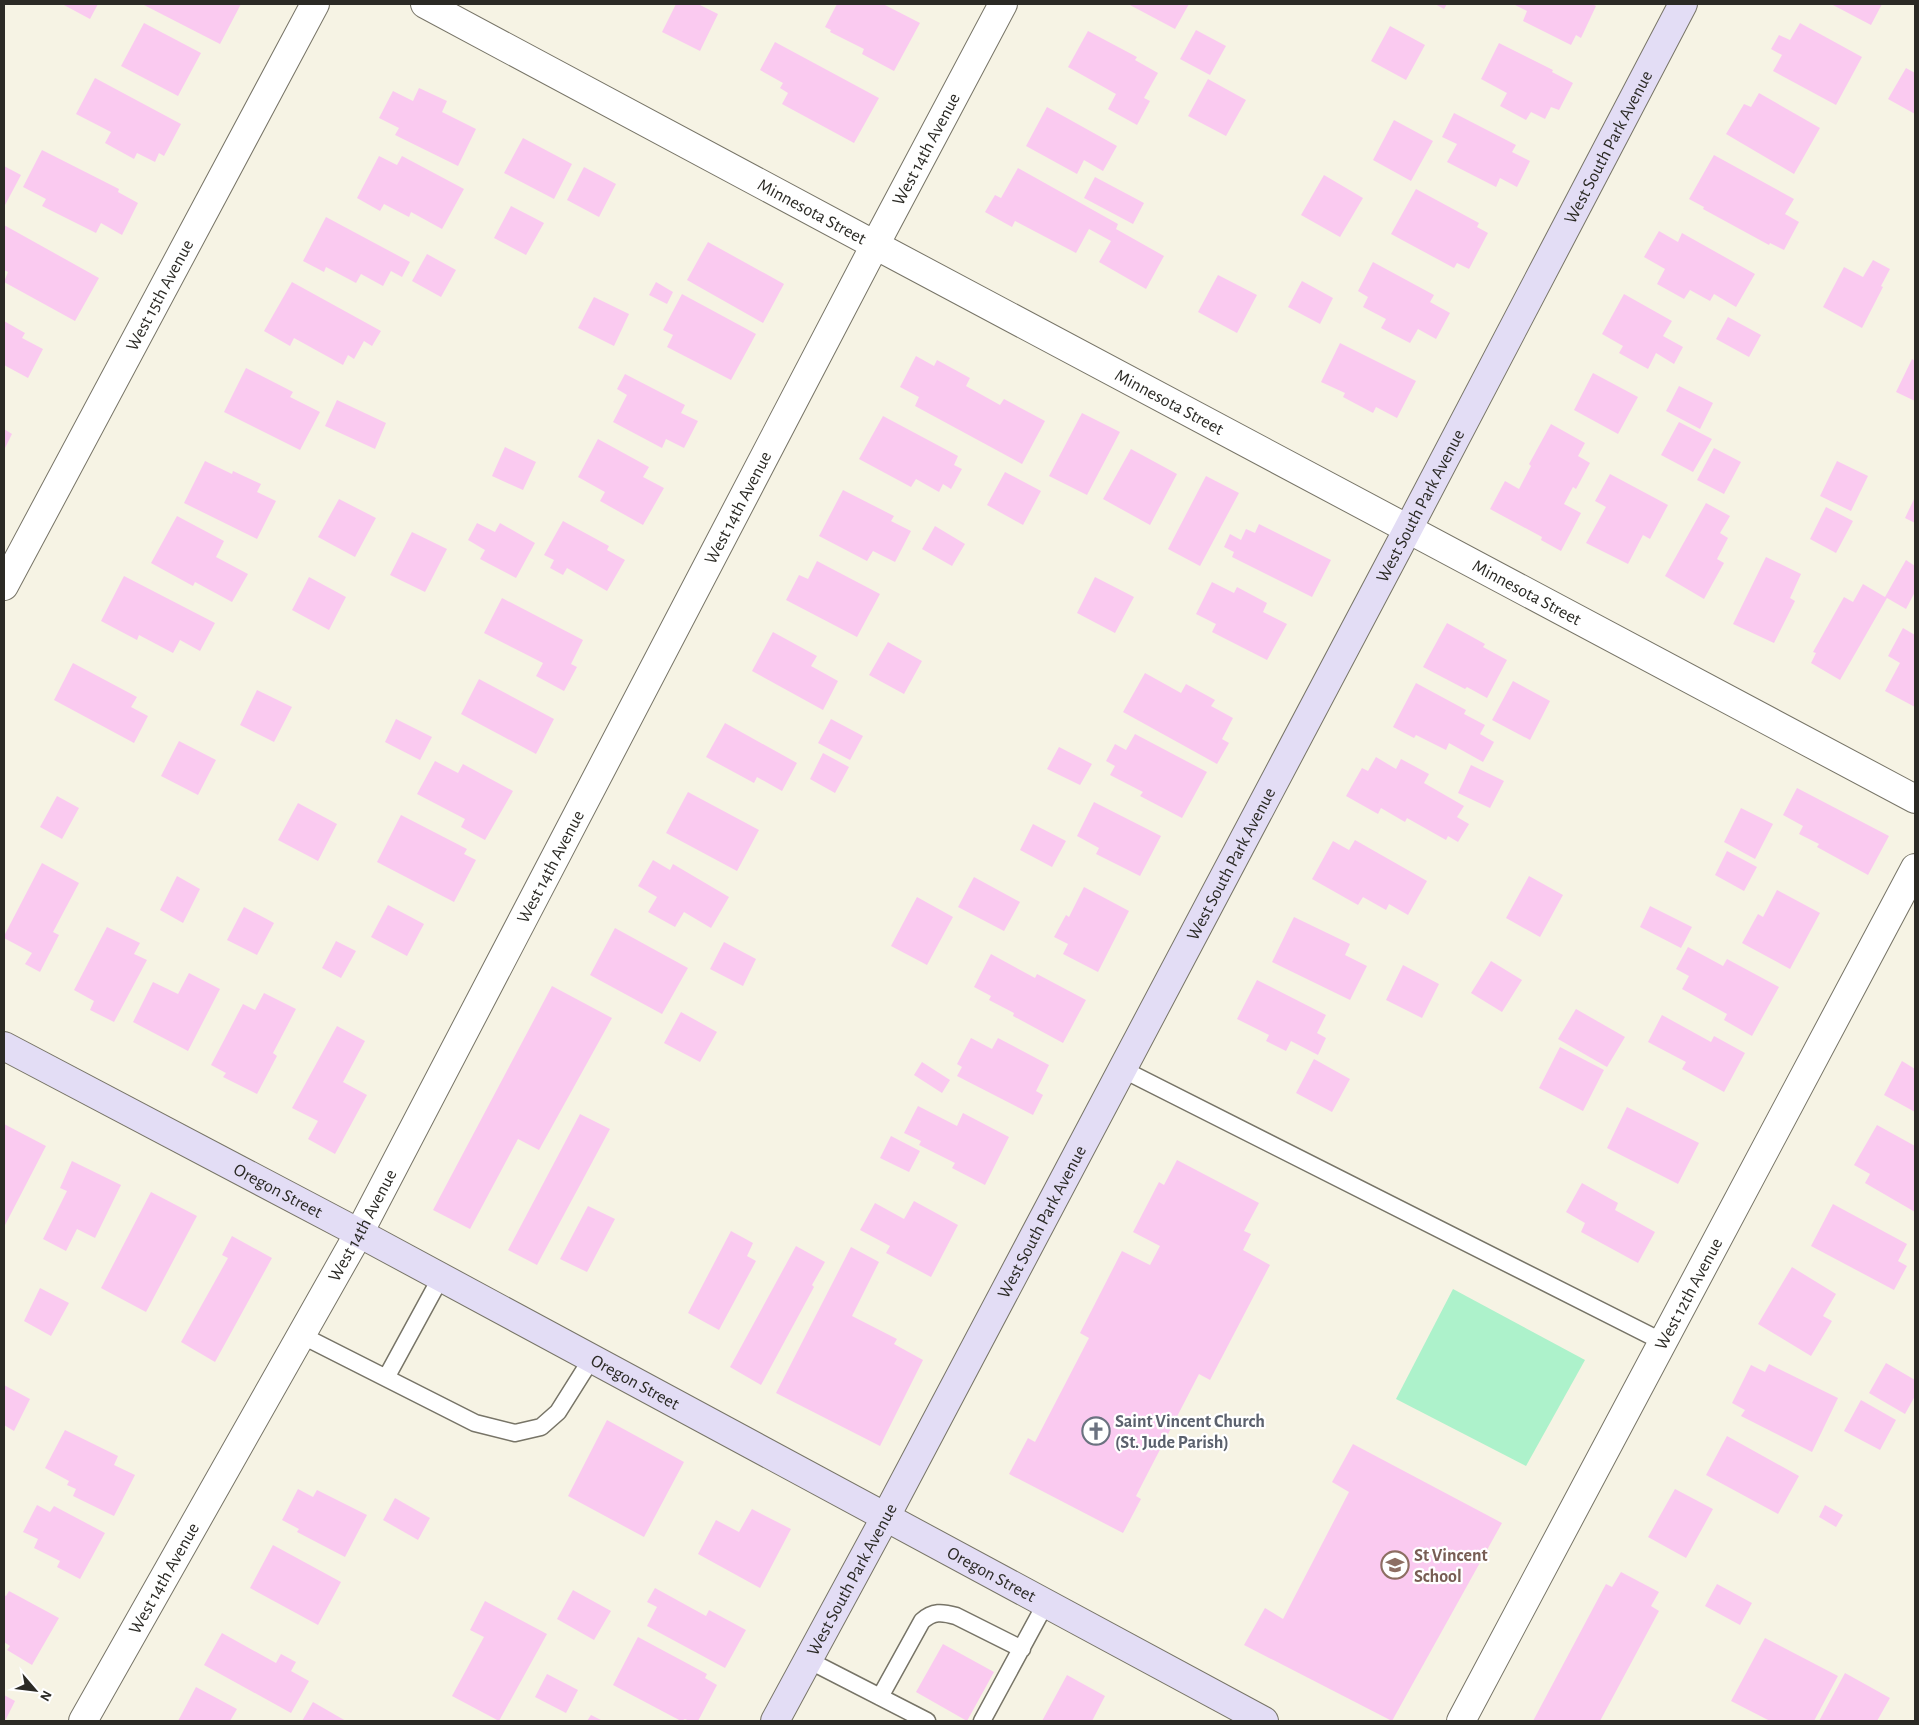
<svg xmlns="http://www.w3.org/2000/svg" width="1919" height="1725" font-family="'Alegreya Sans',sans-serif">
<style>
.green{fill:#adf2cb}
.building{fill:#facaf0}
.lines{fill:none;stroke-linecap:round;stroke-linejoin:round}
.service-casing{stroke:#777467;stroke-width:19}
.minor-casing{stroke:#777467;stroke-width:30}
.secondary-casing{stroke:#777467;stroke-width:30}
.service{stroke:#fff;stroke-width:16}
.minor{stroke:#fff;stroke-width:28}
.secondary{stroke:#e3ddf5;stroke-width:28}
.labels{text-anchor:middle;stroke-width:4.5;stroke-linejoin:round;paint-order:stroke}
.street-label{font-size:18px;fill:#2b2a25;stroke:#fff}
.worship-label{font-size:18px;font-weight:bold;fill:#5b616d;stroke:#fff;text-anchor:start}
.education-label{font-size:18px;font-weight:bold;fill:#785e54;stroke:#fff;text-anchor:start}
</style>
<rect width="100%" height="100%" fill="#f6f3e4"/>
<path class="green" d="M1453 1289 1585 1360 1526 1466 1396 1399Z"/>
<path class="building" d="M62 4H98L90 19Z
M142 4H241L220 44Z
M676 4H698L718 14 700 51 662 32Z
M837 4H883L920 23 894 71 862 54 864 49 830 32 831 30 825 27Z
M1128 4H1189L1175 29Z
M1435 4H1447L1444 9Z
M1513 4H1592L1596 6 1581 38 1576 35 1571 45 1523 21 1527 11Z
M1831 4H1882L1871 25Z
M144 23 201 53 178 96 121 66Z
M1800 23 1862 57 1836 105 1773 71 1782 55 1771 49 1779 35 1790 40Z
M1390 26 1425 45 1406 80 1371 61Z
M1196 30 1226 46 1210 75 1180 59Z
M1088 31 1137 57 1135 60 1158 73 1144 98 1150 101 1137 125 1108 109 1116 94 1068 67Z
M775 42 879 98 854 143 782 104 788 93 780 88 783 83 760 70Z
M1499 43 1553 70 1552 72 1573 83 1559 110 1551 107 1545 119 1531 112 1526 120 1500 106 1507 93 1481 79Z
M1906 68 1915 73V114L1888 99Z
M95 78 181 124 164 156 159 153 155 162 137 153 134 159 105 143 111 132 76 114Z
M1208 79 1246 100 1226 136 1188 116Z
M419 88 447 101 442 112 476 129 458 166 395 135 399 128 379 118 393 91 413 101Z
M1759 93 1820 128 1794 174 1726 134 1744 104 1751 107Z
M1047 107 1117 146 1103 171 1084 160 1077 174 1026 146Z
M1454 113 1516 145 1512 152 1530 161 1517 187 1500 178 1496 187 1447 162 1457 144 1442 137Z
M1394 120 1433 141 1411 181 1373 160Z
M523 138 572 164 554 199 504 173Z
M42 150 119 189 118 192 138 203 122 235 101 223 96 233 42 206 46 199 23 187Z
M1714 155 1794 199 1785 214 1799 222 1784 250 1770 243 1769 245 1703 209 1704 207 1689 199Z
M379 156 397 165 402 156 464 189 442 229 411 212 409 217 384 204 380 211 357 198Z
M4 166 21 175 4 207Z
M584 167 616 184 599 217 567 200Z
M1018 168 1118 224 1116 229 1164 256 1146 289 1099 262 1111 241 1089 229 1076 253 1015 221 1012 227 985 212 995 195 1001 198Z
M1324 175 1363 198 1340 237 1301 215Z
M1095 177 1144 203 1133 224 1084 198Z
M1416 189 1479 223 1477 227 1488 233 1469 269 1457 263 1454 268 1391 234Z
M511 206 544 223 526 255 494 238Z
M326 217 410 262 402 277 391 271 383 286 361 274 356 283 326 267 324 272 303 261Z
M4 225 99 278 75 321 4 282 8 272 4 270Z
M1659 231 1678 242 1682 233 1755 274 1736 307 1714 294 1710 301 1690 290 1684 299 1657 284 1665 269 1644 257Z
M708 242 784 284 763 323 687 280Z
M427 254 456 270 441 297 412 281Z
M1873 260 1890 269 1881 286 1883 287 1862 328 1823 307 1844 267 1863 277Z
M1373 262 1434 295 1430 302 1450 313 1436 339 1418 329 1410 343 1381 328 1386 319 1363 307 1368 297 1358 291Z
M1218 275 1257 295 1237 333 1198 312Z
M1302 281 1333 298 1320 324 1288 307Z
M292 282 381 331 372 346 364 341 354 359 348 355 343 365 294 338 290 346 264 331Z
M656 282 673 292 667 304 649 295Z
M682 294 756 334 731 380 667 347 673 335 663 330Z
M1624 294 1672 321 1663 336 1683 347 1674 364 1656 353 1648 369 1619 353 1623 346 1602 334Z
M594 297 629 314 614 346 578 328Z
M1728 317 1761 335 1749 357 1716 339Z
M4 321 25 333 22 338 43 349 28 378 4 365Z
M1340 343 1416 381 1397 418 1376 407 1373 413 1343 397 1345 393 1321 382Z
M916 356 934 366 937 360 970 378 966 386 1000 405 1004 399 1045 421 1022 464 915 406 919 397 900 387Z
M1912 359 1915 361V401L1896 392Z
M246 368 293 392 290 397 320 412 300 450 224 412Z
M1593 373 1638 397 1618 434 1574 410Z
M625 374 685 405 681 413 698 421 684 448 666 439 662 448 613 422 627 395 617 389Z
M1679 386 1713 403 1700 429 1666 411Z
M337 400 386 423 375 449 325 426Z
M1082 413 1120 432 1087 495 1049 476Z
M883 416 958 456 954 465 962 469 951 489 943 484 939 492 916 479 911 487 859 459Z
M1679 422 1712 439 1693 472 1661 455Z
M1551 424 1585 443 1578 456 1590 463 1576 489 1573 487 1564 504 1581 513 1561 551 1541 540 1542 537 1490 509 1505 481 1519 489 1531 466 1529 464Z
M4 429 12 434 4 450Z
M598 439 649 467 643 477 664 488 643 525 600 501 605 492 578 477Z
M505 447 536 462 523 490 492 476Z
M1714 448 1741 462 1724 494 1697 480Z
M1131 449 1177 474 1150 525 1103 499Z
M205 461 232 474 233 471 261 484 257 492 276 501 257 539 184 503Z
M1837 461 1868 476 1851 511 1820 496Z
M1005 472 1041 491 1023 525 987 505Z
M1610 474 1668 505 1650 539 1643 535 1628 564 1586 543 1606 507 1595 501Z
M1206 476 1239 493 1200 566 1168 549Z
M843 490 894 516 891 521 911 531 895 562 873 551 867 561 819 536Z
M1915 497V523L1905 518Z
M339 499 376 518 355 557 318 537Z
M1706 503 1730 516 1720 533 1728 538 1717 559 1724 563 1704 599 1665 576Z
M1826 507 1853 521 1836 553 1810 539Z
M177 516 224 541 216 557 248 574 232 602 195 582 193 586 151 563Z
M563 521 609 546 607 550 625 560 607 591 567 568 563 575 550 568 554 560 544 555Z
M477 523 495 532 500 523 535 543 516 578 480 559 485 550 468 540Z
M1259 524 1331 560 1312 597 1232 557 1234 552 1224 547 1230 534 1241 540 1246 529 1255 533Z
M935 526 965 544 952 566 922 549Z
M412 532 447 549 425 592 390 575Z
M1766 557 1801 574 1790 598 1795 601 1774 643 1733 624Z
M1906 560 1915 566V592L1906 609 1887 598 1840 680 1811 663 1816 653 1813 652 1844 597 1853 602 1863 584 1885 597Z
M817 561 880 594 857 637 786 600 799 575 808 579Z
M124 576 215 623 200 651 180 640 173 653 139 635 137 640 101 621Z
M309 577 346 597 329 630 292 610Z
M1095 577 1134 597 1115 633 1077 613Z
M1212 582 1234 593 1237 587 1267 603 1263 612 1287 624 1267 660 1212 632 1216 624 1196 614Z
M502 598 583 640 571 664 577 667 564 691 536 676 543 663 484 633Z
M1447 623 1485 644 1483 647 1507 660 1487 698 1467 687 1465 689 1423 667Z
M1903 628 1915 635V707L1885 691 1900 663 1888 656Z
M773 632 817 656 811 666 838 681 823 710 752 671Z
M888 642 922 661 904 694 869 675Z
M73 663 137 697 131 707 148 716 134 743 54 700Z
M1145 673 1181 693 1186 684 1215 700 1211 706 1233 718 1222 739 1229 743 1217 764 1123 712Z
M479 679 554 719 536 754 461 714Z
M1513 681 1550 701 1530 740 1492 720Z
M1416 683 1466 710 1464 714 1485 725 1480 734 1494 742 1483 762 1449 743 1446 750 1416 735 1414 738 1393 727Z
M257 690 292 707 274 742 240 725Z
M396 719 432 737 420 760 385 742Z
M831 719 863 736 850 760 818 743Z
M725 723 797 763 782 791 757 777 754 783 706 757Z
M1135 734 1207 772 1182 818 1140 796 1143 792 1110 775 1115 766 1106 761 1115 744 1126 750Z
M179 741 216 760 198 795 161 776Z
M1059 747 1092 764 1080 785 1047 769Z
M823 753 849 767 835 793 810 779Z
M1376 757 1396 769 1401 759 1429 774 1424 783 1464 806 1457 817 1469 824 1458 842 1448 836 1446 840 1407 818 1405 822 1381 808 1378 814 1346 796 1362 768 1368 771Z
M435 761 458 773 463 764 513 791 485 840 461 827 465 819 417 794Z
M1471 765 1504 781 1490 808 1458 793Z
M1797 788 1889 836 1868 875 1817 847 1819 844 1799 834 1803 826 1783 815Z
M688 792 759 830 737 871 666 833Z
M57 796 79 808 62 839 40 827Z
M1094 802 1161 836 1140 876 1096 854 1099 848 1077 836Z
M298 803 337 824 318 861 278 840Z
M1741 808 1773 824 1755 859 1724 842Z
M401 815 467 849 464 854 476 860 454 902 377 862Z
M1033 824 1066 841 1052 867 1020 850Z
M1355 840 1427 881 1408 915 1389 904 1386 910 1363 897 1358 905 1312 879 1333 841 1349 850Z
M1727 851 1757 867 1744 891 1715 875Z
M653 860 670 870 673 864 729 897 711 928 684 912 675 927 648 912 657 897 638 886Z
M42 863 79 883 53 932 59 935 40 972 25 964 32 953 4 938V936Z
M177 876 200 889 183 923 160 910Z
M1529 876 1563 895 1540 937 1506 918Z
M974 877 1020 902 1004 931 958 907Z
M1084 887 1129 911 1098 972 1063 954 1068 944 1054 937 1066 915 1069 917Z
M1777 890 1820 913 1790 969 1742 943 1758 914 1763 917Z
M917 897 953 917 927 965 891 946Z
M388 905 424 924 407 956 371 937Z
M1650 906 1692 927 1681 948 1640 927Z
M244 907 274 923 257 955 227 940Z
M1294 917 1350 944 1345 955 1367 966 1350 1000 1272 962Z
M107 927 140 943 134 954 147 960 114 1022 90 1010 94 1001 74 990Z
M615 928 688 968 662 1014 590 975Z
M336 941 356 951 341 978 322 968Z
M724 942 756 959 743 986 710 969Z
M1688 947 1723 966 1727 959 1779 987 1752 1036 1724 1020 1727 1014 1682 989 1689 976 1676 969Z
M991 954 1035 978 1037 974 1086 1000 1063 1043 1013 1016 1014 1013 989 1000 991 996 974 987Z
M1491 961 1522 980 1502 1012 1471 993Z
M1403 965 1439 984 1422 1018 1386 1000Z
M189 973 220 989 188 1051 133 1022 153 982 178 994Z
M1257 980 1326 1015 1317 1033 1326 1038 1318 1055 1291 1041 1286 1051 1266 1041 1269 1035 1237 1019Z
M552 986 612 1018 539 1150 518 1139 470 1229 433 1210Z
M264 993 296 1009 273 1053 277 1056 257 1094 223 1077 226 1073 211 1065 243 1004 255 1010Z
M1576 1009 1625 1037 1607 1067 1558 1039Z
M681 1012 717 1032 700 1062 664 1043Z
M1662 1015 1711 1042 1714 1036 1745 1053 1724 1092 1682 1069 1686 1062 1648 1042Z
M337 1026 365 1041 343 1082 367 1095 335 1154 308 1139 318 1121 292 1108Z
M971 1038 992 1049 998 1038 1049 1065 1036 1091 1043 1095 1033 1115 957 1076 962 1067 957 1064Z
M1560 1047 1604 1070 1583 1111 1539 1088Z
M1314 1059 1350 1079 1332 1112 1296 1093Z
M1902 1061 1915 1069V1112L1884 1095Z
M922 1062 950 1080 942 1093 914 1075Z
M918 1106 957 1126 963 1113 1009 1137 985 1185 952 1168 955 1163 919 1145 921 1141 904 1133Z
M1627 1107 1699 1143 1678 1184 1607 1148Z
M580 1114 610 1129 537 1265 508 1250Z
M4 1124 46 1146 4 1227Z
M1877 1125 1915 1146V1212L1865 1183 1870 1174 1854 1165Z
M891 1136 920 1151 909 1172 880 1158Z
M1177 1160 1259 1203 1244 1231 1251 1234 1243 1250 1270 1265 1210 1380 1199 1374 1136 1496 1141 1499 1123 1533 1009 1474 1028 1438 1035 1442 1089 1338 1080 1333 1122 1251 1150 1265 1160 1246 1133 1232 1159 1182 1164 1185Z
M72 1161 121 1185 95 1238 77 1229 66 1251 43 1239 67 1191 60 1188Z
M1582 1183 1618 1203 1615 1210 1655 1232 1638 1263 1581 1232 1585 1223 1566 1212Z
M151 1192 197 1216 146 1312 101 1288Z
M914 1201 958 1225 931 1277 886 1253 890 1246 860 1230 875 1203 904 1219Z
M1833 1204 1907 1244 1898 1261 1907 1266 1894 1290 1811 1246Z
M588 1206 615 1219 587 1272 560 1259Z
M731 1231 753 1243 747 1256 756 1261 719 1330 688 1313Z
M232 1236 272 1258 215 1362 181 1342 228 1258 222 1255Z
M796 1246 825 1262 812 1285 814 1287 761 1385 730 1367Z
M851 1247 879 1262 852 1316 897 1339 894 1344 923 1360 880 1446 776 1393Z
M1792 1267 1836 1294 1823 1316 1832 1321 1811 1356 1758 1324Z
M40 1288 69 1303 51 1336 24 1321Z
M1886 1363 1915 1380V1396L1905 1414 1869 1393Z
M1769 1364 1838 1398 1812 1452 1741 1416 1745 1410 1732 1403 1751 1365 1765 1372Z
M4 1385 30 1399 14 1431 4 1425Z
M1861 1400 1896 1420 1880 1450 1844 1431Z
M607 1420 684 1462 644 1537 568 1496Z
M65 1430 118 1456 114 1465 135 1475 114 1516 73 1496 76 1489 67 1485 69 1481 45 1468Z
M1727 1436 1799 1476 1778 1514 1706 1475Z
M1353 1444 1502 1523 1392 1721 1244 1645 1265 1608 1283 1619 1349 1492 1332 1482Z
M298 1489 313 1497 317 1490 367 1515 345 1557 297 1532 299 1529 282 1520Z
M1675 1489 1713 1509 1686 1558 1648 1537Z
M395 1498 430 1518 418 1540 383 1520Z
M37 1505 50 1512 54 1506 105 1533 80 1579 57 1567 60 1561 34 1548 38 1539 23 1532Z
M1825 1505 1843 1515 1836 1527 1819 1517Z
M752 1509 791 1529 760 1588 698 1554 716 1520 739 1532Z
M273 1545 341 1582 318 1625 250 1588Z
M1621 1572 1659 1592 1651 1606 1659 1611 1600 1721H1533L1606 1584 1612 1587Z
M1717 1584 1752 1603 1740 1625 1705 1606Z
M655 1588 706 1616 709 1610 746 1630 725 1668 647 1626 657 1607 647 1602Z
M573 1590 611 1611 594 1640 557 1619Z
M9 1591 59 1618 32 1665 7 1650 10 1646 4 1642V1595L6 1596Z
M485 1601 547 1634 499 1721 452 1696 484 1637 470 1630Z
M222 1633 276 1663 281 1654 296 1662 291 1671 309 1681 291 1713 204 1665Z
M638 1637 707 1674 705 1678 717 1685 698 1721H690L685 1719 681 1721 613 1685Z
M1765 1638 1838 1676 1814 1721H1770L1731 1701Z
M943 1644 994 1672 967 1721 916 1692Z
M1845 1673 1890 1698 1877 1721H1819Z
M547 1674 578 1690 566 1713 535 1697Z
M1067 1675 1105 1696 1092 1721H1042Z
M196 1687 237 1709 230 1721H178Z
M4 1695 15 1701 5 1721H4Z
M313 1702 346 1721H302Z
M591 1715 603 1721H587Z"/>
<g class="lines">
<g class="service-casing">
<path id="service" d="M1122 1069 1663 1342
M301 1335 475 1423 515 1433 541 1427 558 1412 592 1358
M386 1378 441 1277
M808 1660 927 1721
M880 1697 922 1621C933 1611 942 1612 956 1616L1022 1649
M982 1721 1046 1603"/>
</g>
<g class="minor-casing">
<g id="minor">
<path id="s1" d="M425 4 875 245 1915 799"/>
<path id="s2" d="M4 586 315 4"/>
<path id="s3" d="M83 1721 359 1233 875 245 1003 4"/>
<path id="s4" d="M1461 1721 1915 868"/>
</g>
</g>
<g class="secondary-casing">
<g id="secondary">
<path id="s5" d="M4 1046 359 1233 1264 1721"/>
<path id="s6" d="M775 1721 886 1516 1408 529 1683 4"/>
</g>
</g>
<use href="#service" class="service"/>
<use href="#minor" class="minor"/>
<use href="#secondary" class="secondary"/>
</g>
<defs>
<g id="church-ring" transform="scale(1.4375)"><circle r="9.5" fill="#fff" stroke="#6b7280" stroke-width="1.5"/><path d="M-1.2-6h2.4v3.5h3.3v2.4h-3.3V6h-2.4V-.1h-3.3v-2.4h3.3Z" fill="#6b7280"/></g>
<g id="school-ring" transform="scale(1.4375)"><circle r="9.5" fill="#fff" stroke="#8d6e63" stroke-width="1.5"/><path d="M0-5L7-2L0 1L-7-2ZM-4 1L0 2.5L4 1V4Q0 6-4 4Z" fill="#8d6e63"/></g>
</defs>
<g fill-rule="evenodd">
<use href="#church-ring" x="1096" y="1431"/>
<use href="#school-ring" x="1395" y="1565"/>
</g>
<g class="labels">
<g class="street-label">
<text dy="6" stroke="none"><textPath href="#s6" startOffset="1781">West South Park Avenue</textPath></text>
<text dy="6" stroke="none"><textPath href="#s3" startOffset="1784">West 14th Avenue</textPath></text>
<text dy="6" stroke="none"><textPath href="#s1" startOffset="439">Minnesota Street</textPath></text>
<text dy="6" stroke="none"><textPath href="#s2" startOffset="330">West 15th Avenue</textPath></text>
<text dy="6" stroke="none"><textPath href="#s1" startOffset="844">Minnesota Street</textPath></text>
<text dy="6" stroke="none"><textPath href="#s6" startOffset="1376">West South Park Avenue</textPath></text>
<text dy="6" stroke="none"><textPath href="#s3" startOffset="1379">West 14th Avenue</textPath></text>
<text dy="6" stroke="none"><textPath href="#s1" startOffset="1249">Minnesota Street</textPath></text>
<text dy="6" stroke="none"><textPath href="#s6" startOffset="971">West South Park Avenue</textPath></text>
<text dy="6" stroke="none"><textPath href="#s3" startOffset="974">West 14th Avenue</textPath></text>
<text dy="6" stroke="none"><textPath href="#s5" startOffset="310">Oregon Street</textPath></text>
<text dy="6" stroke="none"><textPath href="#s6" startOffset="566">West South Park Avenue</textPath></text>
<text dy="6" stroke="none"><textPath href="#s3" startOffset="569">West 14th Avenue</textPath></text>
<text dy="6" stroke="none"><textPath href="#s4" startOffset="484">West 12th Avenue</textPath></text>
<text dy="6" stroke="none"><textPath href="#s5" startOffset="715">Oregon Street</textPath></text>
<text dy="6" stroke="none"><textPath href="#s5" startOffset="1120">Oregon Street</textPath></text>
<text dy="6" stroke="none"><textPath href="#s3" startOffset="164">West 14th Avenue</textPath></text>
<text dy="6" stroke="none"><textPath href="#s6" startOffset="161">West South Park Avenue</textPath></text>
</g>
<g class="worship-label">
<text x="1115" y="1427">Saint Vincent Church<tspan x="1115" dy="21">(St. Jude Parish)</tspan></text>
</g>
<g class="education-label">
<text x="1414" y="1561">St Vincent<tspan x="1414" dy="21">School</tspan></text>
</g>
</g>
<rect width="1919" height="1725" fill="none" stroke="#2b2a25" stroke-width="10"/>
<g transform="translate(35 1690) rotate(118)" stroke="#ffffff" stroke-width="4" paint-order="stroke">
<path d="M0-4L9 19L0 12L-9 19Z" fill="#2b2a25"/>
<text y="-8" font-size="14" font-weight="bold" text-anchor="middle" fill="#2b2a25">N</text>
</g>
</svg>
